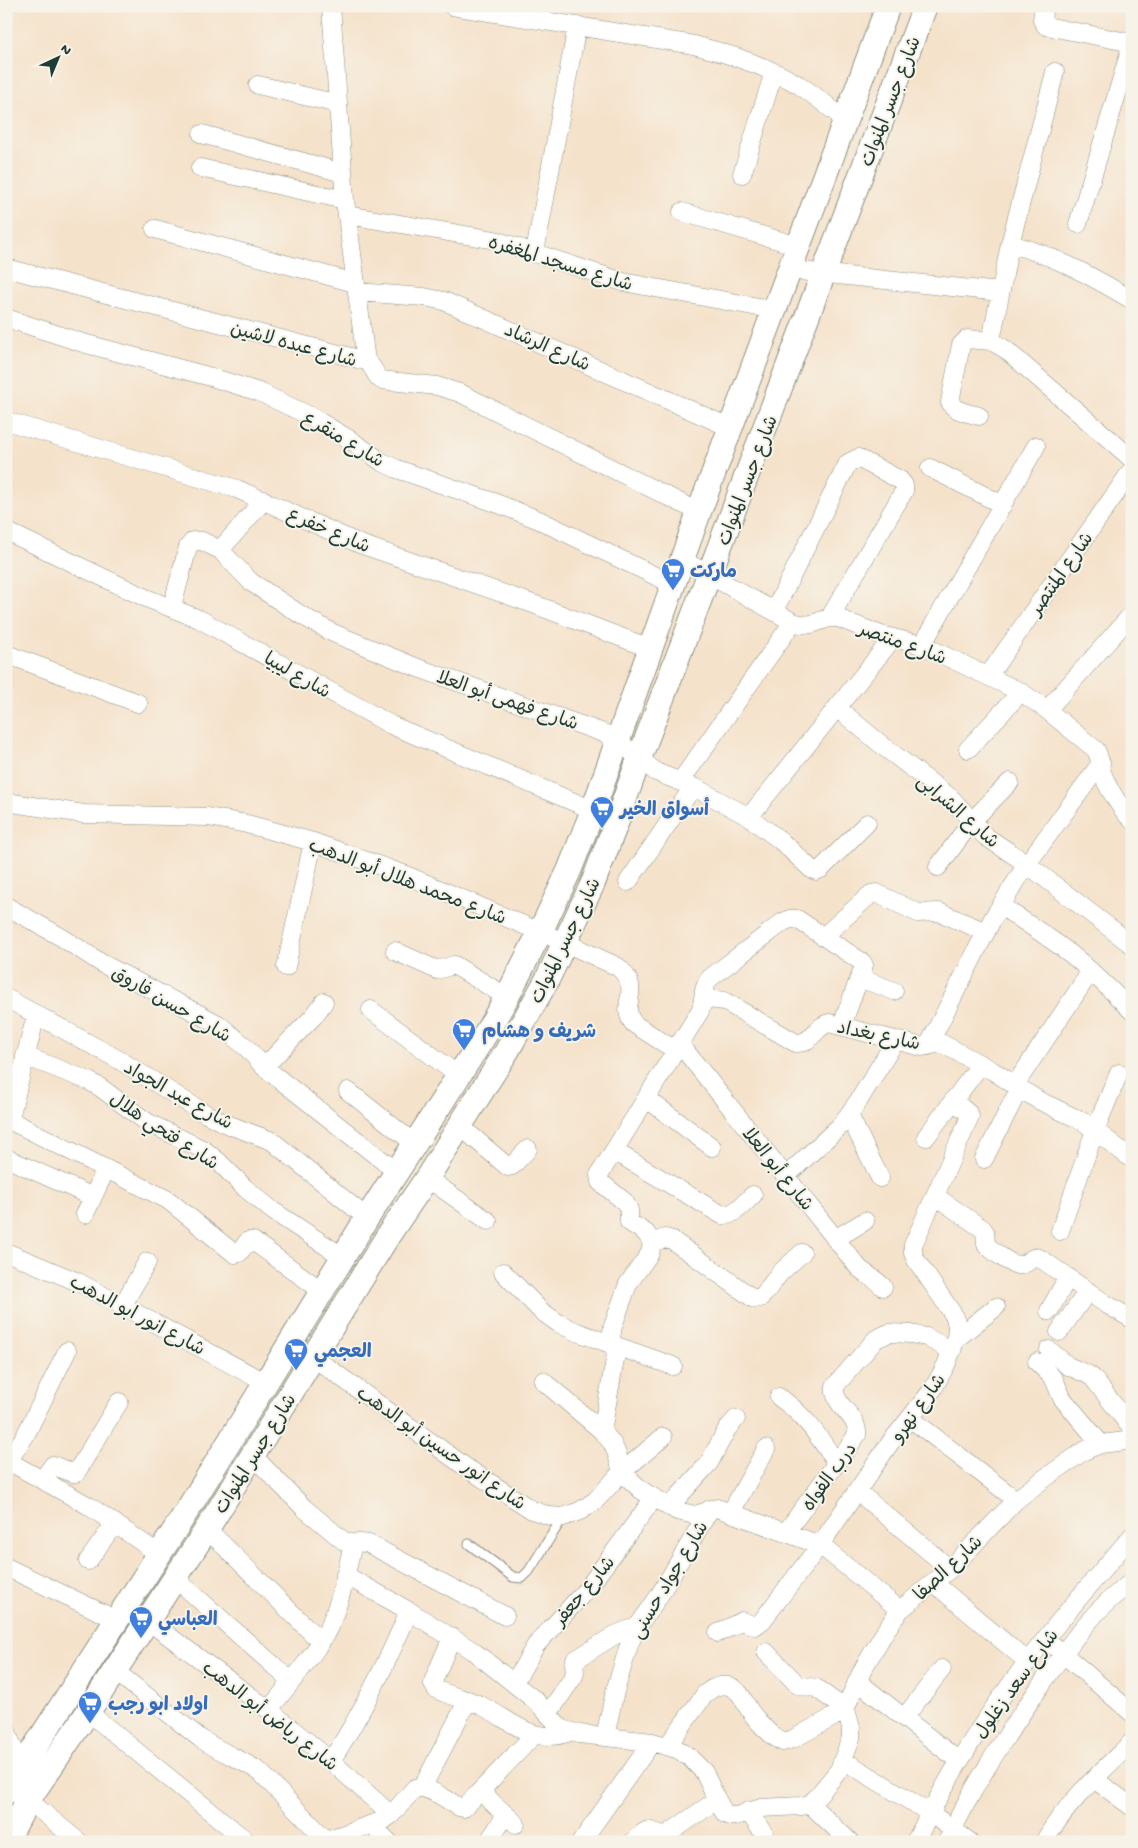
<svg xmlns="http://www.w3.org/2000/svg" width="1138" height="1848" font-family="'Gochi Hand','Playpen Sans Arabic',sans-serif">
<style>
.lines{fill:none;stroke-linecap:round;stroke-linejoin:round}
.lane-casing{stroke:#8a9080;stroke-width:11}
.street-casing{stroke:#8a9080;stroke-width:19}
.secondary-casing{stroke:#8a9080;stroke-width:26}
.lane{stroke:#fff;stroke-width:9}
.street{stroke:#fff;stroke-width:18}
.secondary{stroke:#fff;stroke-width:24}
.labels{text-anchor:middle;stroke-width:4;stroke-linejoin:round;paint-order:stroke}
.street-label{font-size:19px;fill:#1f3d34;stroke:#f7f3e8}
.shop-label{font-size:19px;font-weight:bold;fill:#366cbe;stroke:#f7f3e8;text-anchor:start}
</style>
<rect width="100%" height="100%" fill="#f7f3e8"/>
<filter id="ink" filterUnits="userSpaceOnUse"><feTurbulence type="fractalNoise" baseFrequency=".02" numOctaves="2"/><feDisplacementMap in="SourceGraphic" scale="10" xChannelSelector="R" yChannelSelector="G"/><feConvolveMatrix kernelMatrix="1 2 1 2 8 2 1 2 1" color-interpolation-filters="sRGB"/></filter>
<filter id="wash" filterUnits="userSpaceOnUse"><feTurbulence type="fractalNoise" baseFrequency=".0096" numOctaves="4" result="noise"/><feDisplacementMap in="SourceGraphic" scale="20" xChannelSelector="R" yChannelSelector="G"/><feGaussianBlur stdDeviation="1.12" result="paint"/><feColorMatrix in="noise" values="0 0 0 0 0 0 0 0 0 0 0 0 0 0 0 0 0 1.4 0 .05"/><feComposite in="paint" operator="in"/></filter>
<g filter="url(#wash)">
<rect width="100%" height="100%" fill="#f5e2cb"/>
</g>
<g filter="url(#ink)">
<g class="lines">
<g class="lane-casing">
<path id="lane" d="M469 1544 513 1577 522 1578 529 1571 563 1517"/>
</g>
<g class="street-casing">
<path id="street" d="M331 6 345 200 366 361
M452 6 694 45C730 54 767 66 799 85 815 95 830 108 845 120
M1044 6 1042 20 1046 26 1132 43
M258 85 338 104
M202 134 343 173
M200 168 345 200
M742 174 774 72
M682 212 798 246
M347 215 495 240 623 282 775 310
M1078 224 1132 44
M155 229 355 283
M1010 244C1054 255 1093 277 1132 300
M535 252 577 26
M6 268 366 361C376 368 373 374 381 380L437 386 460 393 699 512
M790 270 1000 292
M357 292 424 297 444 301 731 428
M6 318 83 343 211 377 259 392 310 416 352 441 382 462 397 469 496 503 539 520 672 584
M991 341 1010 244 1055 72
M979 416C970 413 954 412 950 402L961 345 967 339 991 341 1005 349 1132 459
M6 421 237 489 360 544 536 605 649 648
M930 468 1003 505
M6 531 146 598 199 619 391 725 593 810
M220 550 264 500
M681 559 793 622C817 630 818 616 838 618L881 635 922 645 1021 692 1047 710 1096 750C1101 759 1099 764 1102 772 1106 785 1122 811 1132 820
M172 607 188 547 193 541H202L220 550 251 582 301 615 333 633 418 668 612 736 656 772 696 788 749 817 781 841 811 869 816 871 821 869 867 823
M774 611 848 463 858 458 900 480 904 485V491L830 617
M922 645 1036 446
M6 654 138 703
M988 676 1132 470
M837 708 883 746 952 799 985 836 1027 864 1132 945
M1047 710 1132 614
M968 749 1021 692
M680 782 793 622
M6 802 84 814 208 817 247 824 313 842 406 875 566 943 618 967C645 991 617 1004 634 1024L675 1050
M749 817 893 638
M938 867 972 821 1010 782
M628 882 693 787
M6 906 61 937 103 964 218 1024 247 1048 264 1067 397 1172
M1001 906C1025 922 1049 937 1072 955 1093 972 1112 991 1132 1011
M823 937 871 894 876 893 918 913 939 912 986 932
M395 951 437 970 454 965 507 997
M286 967 313 842
M860 978 894 991
M6 998 121 1061 206 1114 224 1123 272 1141 367 1218
M703 998 724 1001 796 1043C812 1044 815 1026 829 1023L922 1047 941 1043 993 1071 1038 1100 1084 1122 1132 1159
M371 1010 459 1076
M36 1015 11 1114 13 1122 168 1200 235 1254 239 1253 248 1241H253L322 1291
M679 1043 858 1267C866 1275 876 1279 883 1287
M928 1046 993 918 1027 864 1101 763
M25 1056 89 1081 101 1088 147 1122 204 1150 219 1162 245 1188 273 1211 343 1257
M264 1067 314 1016 324 1002
M1015 1085 1091 971
M348 1091 415 1144
M647 1099 712 1147
M849 1115 880 1178
M460 1126 508 1167 512 1166 528 1149
M926 1137 981 1064
M614 1151 722 1215C734 1217 745 1202 753 1195
M6 1158 93 1197
M984 1159 1019 1089
M786 1176 841 1125 859 1100 896 1040
M427 1178 488 1221
M935 1196 983 1229 985 1232 986 1244C991 1250 1013 1267 1021 1265 1026 1264 1030 1259 1036 1257L1041 1259 1106 1304 1132 1319
M85 1214 106 1169
M1060 1231 1095 1130 1119 1073
M835 1239 865 1221
M652 1243 665 1238 672 1240 754 1299 760 1298 764 1294 780 1273 802 1253
M6 1252 78 1282 266 1383
M503 1272 541 1311 558 1323 577 1332 673 1366
M123 1305 147 1262
M1049 1311 1068 1277
M1059 1332 1088 1291
M956 1339 996 1307
M1049 1350 1068 1366 1087 1374 1093 1378 1132 1429
M313 1357 467 1468 532 1510 550 1516 563 1517 580 1511 595 1501 622 1472 663 1437
M1037 1362 1054 1379 1062 1398 1101 1444
M543 1381 602 1431 612 1443 617 1454 622 1472 641 1490 677 1511 695 1515 717 1508 820 1545 900 1610
M779 1397C807 1417 819 1437 837 1464
M910 1418 1016 1500
M602 1431 616 1354 611 1338 613 1326 628 1284 650 1253 652 1243 646 1233 629 1222V1210L625 1202 600 1182 599 1175 700 1011C706 998 700 991 710 978L783 922 790 919H797L862 962 864 965 842 1025
M253 1456 304 1508 345 1542C354 1545 361 1541 369 1544L505 1616
M8 1461 89 1506 159 1554
M6 1464 25 1436 67 1351
M42 1480 53 1465 72 1473H76L119 1402
M857 1491 950 1569
M669 1507 709 1463 727 1429 736 1419
M731 1512 766 1449
M207 1529 321 1642
M786 1532 857 1435C859 1415 832 1406 835 1386L876 1339 889 1333 911 1334 926 1337 952 1351
M88 1561 115 1523
M6 1567 117 1620
M345 1575 409 1611 473 1651 536 1701 562 1729 579 1734 652 1742 677 1749 688 1756 704 1772 717 1800 725 1814 729 1816H736L761 1808 801 1806 810 1804 816 1798 839 1770 851 1738V1728L846 1710 847 1704 864 1667 886 1630 900 1610 950 1569 1016 1500 1045 1478 1084 1451 1093 1447 1101 1444 1126 1441 1132 1437
M175 1578 291 1681
M934 1583 1028 1662
M147 1620 269 1710 331 1761 391 1815
M718 1633 742 1621 755 1626 762 1621 820 1545 890 1443 933 1389 946 1365 956 1339 957 1327 955 1317 916 1260 913 1253V1245L970 1117 969 1114 954 1101
M452 1637 434 1679 433 1684 436 1689C449 1696 466 1699 480 1705 512 1720 531 1746 570 1732
M1054 1646 1132 1713
M115 1671 201 1739C220 1752 241 1759 260 1772L328 1842
M857 1681 959 1761
M514 1683 536 1645 587 1589 654 1498
M269 1710C286 1688 306 1665 320 1643 339 1614 345 1577 353 1544
M88 1712 248 1842
M548 1714 574 1676C577 1670 572 1665 575 1660L615 1635 638 1626
M904 1718 942 1669
M6 1729 21 1769
M605 1736 615 1691 630 1642 638 1626 659 1596 710 1509
M668 1745 705 1694C715 1685 729 1681 739 1693 743 1697 744 1702 747 1706 753 1717 772 1738 783 1742L793 1739 846 1710 816 1688 798 1685 766 1652
M843 1760 930 1813 970 1842
M331 1761C362 1713 387 1663 409 1611
M1094 1779 1132 1807
M422 1788 468 1700
M481 1792 516 1824
M28 1800 79 1842
M810 1804 850 1842
M748 1811 764 1834 766 1842
M371 1825 389 1842
M321 1842 384 1820 391 1815 415 1788C429 1786 447 1800 459 1807L464 1808 534 1735
M488 1842 506 1815
M581 1842 652 1742
M633 1842C655 1819 649 1838 668 1834L717 1800
M915 1842C929 1815 943 1788 959 1762 1007 1681 1070 1607 1132 1536
M947 1842C971 1788 1004 1739 1037 1691 1065 1651 1091 1610 1132 1582
M1044 1842C1065 1804 1101 1772 1132 1742"/>
</g>
<g class="secondary-casing">
<path id="secondary" d="M6 1792 185 1514 367 1218 483 1038 507 997 540 932 569 871 593 810 699 512 888 6
M6 1842 28 1800 88 1712 207 1529 389 1234 427 1178 507 1051 547 980 593 883 617 821 639 759 925 6"/>
</g>
<use href="#lane" class="lane"/>
<use href="#street" class="street"/>
<use href="#secondary" class="secondary"/>
</g>
</g>
<defs>
<g id="supermarket-pin" transform="scale(1.25)"><path d="M0 17L-7.5 6A9.5 9.5 0 1 1 7.5 6Z" fill="#3f7fe0" stroke="#f7f3e8"/><path d="M-6-5.5h2.5l.6 2H6L4.5 2H-2.5L-4.4-4H-6ZM-1.5 3.2a1.3 1.3 0 1 0 .1 0ZM3 3.2a1.3 1.3 0 1 0 .1 0Z" fill="#fff"/></g>
</defs>
<g fill-rule="evenodd">
<use href="#supermarket-pin" x="673" y="570"/>
<use href="#supermarket-pin" x="602" y="808"/>
<use href="#supermarket-pin" x="464" y="1030"/>
<use href="#supermarket-pin" x="296" y="1350"/>
<use href="#supermarket-pin" x="141" y="1618"/>
<use href="#supermarket-pin" x="90" y="1703"/>
</g>
<g class="labels">
<g class="street-label">
<text transform="translate(889 101) rotate(-69)" y="7">شارع جسر المنوات</text>
<text transform="translate(561 262) rotate(17)" y="7">شارع مسجد المغفره</text>
<text transform="translate(294 343) rotate(15)" y="7">شارع عبده لاشين</text>
<text transform="translate(548 346) rotate(24)" y="7">شارع الرشاد</text>
<text transform="translate(344 438) rotate(31)" y="7">شارع منقرع</text>
<text transform="translate(746 480) rotate(-69)" y="7">شارع جسر المنوات</text>
<text transform="translate(329 529) rotate(23)" y="7">شارع خفرع</text>
<text transform="translate(1060 573) rotate(-55)" y="7">شارع المنتصر</text>
<text transform="translate(903 642) rotate(20)" y="7">شارع منتصر</text>
<text transform="translate(298 674) rotate(30)" y="7">شارع ليبيا</text>
<text transform="translate(508 699) rotate(19)" y="7">شارع فهمى أبو العلا</text>
<text transform="translate(959 810) rotate(41)" y="7">شارع الشرابى</text>
<text transform="translate(408 880) rotate(21)" y="7">شارع محمد هلال أبو الدهب</text>
<text transform="translate(564 940) rotate(-64)" y="7">شارع جسر المنوات</text>
<text transform="translate(172 1003) rotate(30)" y="7">شارع حسن فاروق</text>
<text transform="translate(879 1034) rotate(12)" y="7">شارع بغداد</text>
<text transform="translate(179 1094) rotate(29)" y="7">شارع عبد الجواد</text>
<text transform="translate(165 1130) rotate(33)" y="7">شارع فتحي هلال</text>
<text transform="translate(779 1168) rotate(51)" y="7">شارع أبو العلا</text>
<text transform="translate(138 1314) rotate(28)" y="7">شارع انور ابو الدهب</text>
<text transform="translate(917 1407) rotate(-54)" y="7">شارع نهرو</text>
<text transform="translate(442 1447) rotate(35)" y="7">شارع انور حسين أبو الدهب</text>
<text transform="translate(254 1453) rotate(-58)" y="7">شارع جسر المنوات</text>
<text transform="translate(828 1476) rotate(-54)" y="7">درب الفواه</text>
<text transform="translate(947 1567) rotate(-43)" y="7">شارع الصفا</text>
<text transform="translate(668 1579) rotate(-59)" y="7">شارع جواد حسنى</text>
<text transform="translate(583 1590) rotate(-50)" y="7">شارع جعفر</text>
<text transform="translate(1015 1683) rotate(-54)" y="7">شارع سعد زغلول</text>
<text transform="translate(271 1715) rotate(38)" y="7">شارع رياض أبو الدهب</text>
</g>
<g class="shop-label">
<text x="690" y="577">ماركت</text>
<text x="620" y="815">أسواق الخير</text>
<text x="482" y="1037">شريف و هشام</text>
<text x="314" y="1357">العجمي</text>
<text x="158" y="1625">العباسي</text>
<text x="108" y="1710">اولاد ابو رجب</text>
</g>
</g>
<rect width="1138" height="1848" fill="none" stroke="#f7f3e8" stroke-width="25"/>
<g transform="translate(58 58) rotate(44)" stroke="#f7f3e8" stroke-width="4" paint-order="stroke">
<path d="M0-4L9 19L0 12L-9 19Z" fill="#1f3d34"/>
<text y="-8" font-size="14" font-weight="bold" text-anchor="middle" fill="#1f3d34">N</text>
</g>
</svg>
